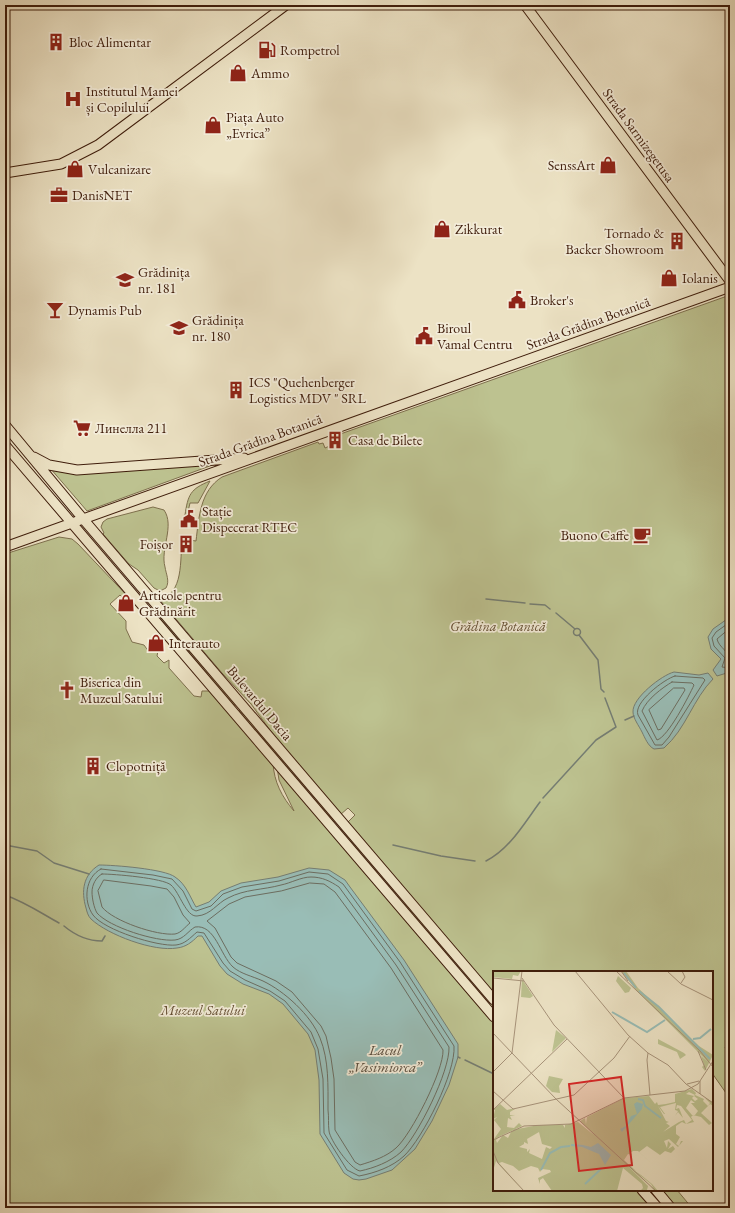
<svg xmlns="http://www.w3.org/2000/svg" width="735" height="1213" font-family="'EB Garamond',serif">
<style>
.green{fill:#bdc290;stroke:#7e704e}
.water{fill:#99bdb6;stroke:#757d72}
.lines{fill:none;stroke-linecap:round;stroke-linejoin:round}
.shore{stroke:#6c6d60;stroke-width:1}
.stream{stroke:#757d72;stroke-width:1.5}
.major-casing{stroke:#3f1d0b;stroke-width:11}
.major{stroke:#ece2c4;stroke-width:9}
.labels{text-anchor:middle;stroke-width:3.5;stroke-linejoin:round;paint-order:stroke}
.poi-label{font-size:14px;fill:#3f1d0b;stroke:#f3ecd9;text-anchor:start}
.street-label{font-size:14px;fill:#3f1d0b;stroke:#f3ecd9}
.park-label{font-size:14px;font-style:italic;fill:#654f33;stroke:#f3ecd9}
.water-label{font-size:15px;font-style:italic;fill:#5a4d3e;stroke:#f3ecd9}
.inset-river{fill:none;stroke:#99bdb6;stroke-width:2}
.inset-road{fill:none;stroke:#a7937a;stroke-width:1}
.view{fill:#d62828;fill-opacity:0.15;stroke:#d62828;stroke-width:2}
.inset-edge{fill:none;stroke:#3f1d0b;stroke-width:2}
</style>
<rect width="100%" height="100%" fill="#ece2c4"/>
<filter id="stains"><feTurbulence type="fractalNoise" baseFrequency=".005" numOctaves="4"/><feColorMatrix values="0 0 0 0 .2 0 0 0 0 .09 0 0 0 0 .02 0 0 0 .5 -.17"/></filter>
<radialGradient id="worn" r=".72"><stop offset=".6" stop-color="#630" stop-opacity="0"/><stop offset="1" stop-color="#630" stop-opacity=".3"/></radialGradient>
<path class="green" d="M730 295V1044L725 1047 730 1058V1091L726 1093 712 1073V972H494V995L347 823 355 815 348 808 340 815 278 741 251 704 222 673 159 599C184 595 180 559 182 539L196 541C199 517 200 491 222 477L318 442 319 444 323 443 325 448 334 444 332 437Z
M218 463 87 511 50 468Z
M210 481 198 503H190L187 516 185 515C188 495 190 489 210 481Z
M153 507 164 510C175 526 160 549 165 567 166 574 170 581 166 588L160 591 154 588 138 570 129 564 103 534 104 533 101 527 103 522 107 519Z
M59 537 72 539 78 544 134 603 131 606 120 595 110 604 126 621V629L132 642 144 645 149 652 155 648 158 651 157 656 164 663 169 660V668L194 696 201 697 202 691H210L273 763C274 782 282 797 294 811L279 780 277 767 494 1021V1190H637L652 1208H5V554Z
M158 613 236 704V705H234L157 615Z
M240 710 336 820 333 822 239 711Z
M343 828 494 1005V1010L340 830Z
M660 1190H677L692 1208H676Z"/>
<path class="water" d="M730 617V672L717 676 713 670 721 659 711 649 708 637 713 629Z
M674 672 699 675 708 673 713 679C693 699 686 729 664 748L654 749C648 746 645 738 642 732 639 726 633 718 633 712 632 698 662 675 674 672Z
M99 865C114 865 165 869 175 877 186 884 190 897 196 907L209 902 221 891 241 883 278 877 309 868 329 870 345 880 350 887 404 960 458 1044V1057L449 1085 432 1121 415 1149 392 1170 366 1179 359 1180 353 1179 344 1173 320 1134 319 1080 315 1050 308 1034 283 1004 269 994 243 984 227 974 220 966 202 936H198C192 942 186 947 177 948 154 952 108 935 91 919 88 916 87 912 86 908 81 891 83 875 99 865Z"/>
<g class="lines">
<path class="shore" d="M730 622 716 632 712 638 714 646 725 658 722 667 730 668
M730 628 717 639C719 648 730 651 730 662
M675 676 703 678 705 680 669 737 662 745H655L638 715C633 703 664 679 675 676Z
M672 682 692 683 694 685C689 696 668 737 657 740L642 711C647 699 662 688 672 682Z
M674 688H684L685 690 661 729 658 730 649 710Z
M101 869 153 875 172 879 183 891 192 909 196 911 211 906 223 894 242 887 279 881 309 872 328 874 343 884 400 962 454 1046C456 1072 423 1138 404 1156 392 1167 375 1173 359 1176L347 1170 324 1133 323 1079 318 1049 311 1032 285 1001 270 991 245 980 230 971 223 963 204 933 197 932C190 938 185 944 176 945 158 947 104 930 93 915 83 901 85 877 101 869Z
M102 874C114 874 163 878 171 885 180 893 186 917 197 916 211 915 217 903 228 898 245 889 263 890 281 885 291 883 301 877 311 877 322 877 330 881 339 887L396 965 449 1047C450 1071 418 1135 401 1152 390 1162 374 1168 360 1171 350 1169 330 1140 329 1131 328 1124 329 1117 328 1110 328 1086 329 1060 320 1038 311 1015 284 991 263 981 252 976 241 974 233 967 220 955 215 924 195 927 188 931 184 939 175 940 156 942 109 927 97 913 94 908 92 898 92 892 92 885 96 877 102 874Z
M104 880 151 886 167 889 174 897 183 915 190 923C185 927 181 933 175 934 157 936 113 921 102 907L98 891Z
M310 883 324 884 335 892 391 968 443 1050C444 1070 411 1135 396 1148 386 1157 373 1161 360 1165L355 1162 335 1130 334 1079 331 1058 326 1036 321 1026 292 992 276 981 237 963 231 957 215 928 207 921 229 904 245 897 281 891Z"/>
<path class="stream" d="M486 599 525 603
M530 604 545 605 550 609
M556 613 575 629
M573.5 632a3.5 3.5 0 1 1 7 0a3.5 3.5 0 1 1-7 0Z
M579 635 598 660 601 689 604 692
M625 720 634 716
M543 798 596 740 616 727 605 698
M5 845 37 851 54 863 89 874
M393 845 441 856 475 861
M486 861C510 849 525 822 540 802
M5 895C25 902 41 913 59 923
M64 926C76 936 87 941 102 941L105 936
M458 1057 460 1058
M465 1060 494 1074"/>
<g class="major-casing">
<path id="major" d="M525 5 730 281
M5 173 61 164 98 145 286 5
M5 425 84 520 494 1000
M5 445 494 1017
M34 457 49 465 77 470 244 458
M5 547 730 287
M642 1190 658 1208
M656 1190 671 1208"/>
</g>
<use href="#major" class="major"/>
</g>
<defs>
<g id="building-bare" transform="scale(1.38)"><path d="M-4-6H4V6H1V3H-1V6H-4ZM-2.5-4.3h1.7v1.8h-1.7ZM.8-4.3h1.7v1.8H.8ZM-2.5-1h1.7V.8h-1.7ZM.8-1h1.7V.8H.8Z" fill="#8f2418" stroke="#f3ecd9" stroke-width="2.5" paint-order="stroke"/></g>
<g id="fuel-bare" transform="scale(1.38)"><path d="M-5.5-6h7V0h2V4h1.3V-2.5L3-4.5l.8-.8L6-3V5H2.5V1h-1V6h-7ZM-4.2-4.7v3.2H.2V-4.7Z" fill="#8f2418" stroke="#f3ecd9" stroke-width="2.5" paint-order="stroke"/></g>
<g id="shop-bare" transform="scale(1.38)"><path d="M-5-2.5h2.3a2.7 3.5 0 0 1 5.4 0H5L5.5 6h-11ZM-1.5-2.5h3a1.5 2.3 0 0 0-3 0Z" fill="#8f2418" stroke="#f3ecd9" stroke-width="2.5" paint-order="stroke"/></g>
<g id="hospital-bare" transform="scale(1.38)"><path d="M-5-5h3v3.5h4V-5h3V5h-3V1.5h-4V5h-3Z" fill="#8f2418" stroke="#f3ecd9" stroke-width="2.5" paint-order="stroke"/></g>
<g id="office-bare" transform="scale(1.38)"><path d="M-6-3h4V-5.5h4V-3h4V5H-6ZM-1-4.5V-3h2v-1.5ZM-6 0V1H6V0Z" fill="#8f2418" stroke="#f3ecd9" stroke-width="2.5" paint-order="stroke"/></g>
<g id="school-bare" transform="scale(1.38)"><path d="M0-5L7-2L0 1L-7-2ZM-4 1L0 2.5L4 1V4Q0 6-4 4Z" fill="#8f2418" stroke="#f3ecd9" stroke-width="2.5" paint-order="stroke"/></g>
<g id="civic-bare" transform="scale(1.38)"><path d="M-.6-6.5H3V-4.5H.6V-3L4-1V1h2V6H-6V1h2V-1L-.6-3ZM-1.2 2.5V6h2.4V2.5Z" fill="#8f2418" stroke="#f3ecd9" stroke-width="2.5" paint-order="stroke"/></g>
<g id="bar-bare" transform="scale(1.38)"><path d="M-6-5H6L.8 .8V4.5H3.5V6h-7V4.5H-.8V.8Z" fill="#8f2418" stroke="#f3ecd9" stroke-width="2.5" paint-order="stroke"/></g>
<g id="supermarket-bare" transform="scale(1.38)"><path d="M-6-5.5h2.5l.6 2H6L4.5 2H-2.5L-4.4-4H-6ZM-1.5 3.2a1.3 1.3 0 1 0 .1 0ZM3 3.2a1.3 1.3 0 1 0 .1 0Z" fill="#8f2418" stroke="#f3ecd9" stroke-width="2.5" paint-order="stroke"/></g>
<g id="cafe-bare" transform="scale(1.38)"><path d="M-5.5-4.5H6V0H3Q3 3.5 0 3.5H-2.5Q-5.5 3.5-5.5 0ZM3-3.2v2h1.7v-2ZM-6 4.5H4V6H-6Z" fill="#8f2418" stroke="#f3ecd9" stroke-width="2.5" paint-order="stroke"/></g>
<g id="church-bare" transform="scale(1.38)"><path d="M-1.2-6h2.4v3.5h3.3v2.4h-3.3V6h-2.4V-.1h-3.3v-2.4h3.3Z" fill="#8f2418" stroke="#f3ecd9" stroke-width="2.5" paint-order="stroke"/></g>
</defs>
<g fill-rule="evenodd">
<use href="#building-bare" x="56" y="42"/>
<use href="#fuel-bare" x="267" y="50"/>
<use href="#shop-bare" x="238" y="73"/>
<use href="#hospital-bare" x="73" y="99"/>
<use href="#shop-bare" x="213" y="125"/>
<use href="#shop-bare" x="608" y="165"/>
<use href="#shop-bare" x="75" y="169"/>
<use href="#office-bare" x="59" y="195"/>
<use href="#shop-bare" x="442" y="229"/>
<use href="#building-bare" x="677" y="241"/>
<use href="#shop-bare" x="669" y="278"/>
<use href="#school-bare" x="125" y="280"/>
<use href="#civic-bare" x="517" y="300"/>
<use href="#bar-bare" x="55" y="310"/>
<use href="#school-bare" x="179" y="328"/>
<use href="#civic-bare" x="424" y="336"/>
<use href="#building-bare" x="236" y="390"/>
<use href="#supermarket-bare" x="82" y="428"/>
<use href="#building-bare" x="335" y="440"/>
<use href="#civic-bare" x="189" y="519"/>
<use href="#cafe-bare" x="642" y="535"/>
<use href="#building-bare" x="186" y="544"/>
<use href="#shop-bare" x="126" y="603"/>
<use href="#shop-bare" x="156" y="643"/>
<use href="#church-bare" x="67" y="690"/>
<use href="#building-bare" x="93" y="766"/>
</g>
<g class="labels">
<g class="poi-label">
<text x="69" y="47">Bloc Alimentar</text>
<text x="280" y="55">Rompetrol</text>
<text x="251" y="78">Ammo</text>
<text x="86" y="96">Institutul Mamei<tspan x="86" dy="16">și Copilului</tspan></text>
<text x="226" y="122">Piața Auto<tspan x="226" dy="16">„Evrica”</tspan></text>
<text x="595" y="170" text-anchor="end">SenssArt</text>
<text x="88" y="174">Vulcanizare</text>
<text x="72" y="200">DanisNET</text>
<text x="455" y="234">Zikkurat</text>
<text x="664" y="238" text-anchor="end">Tornado &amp;<tspan x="664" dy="16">Backer Showroom</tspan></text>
<text x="138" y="277">Grădinița<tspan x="138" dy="16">nr. 181</tspan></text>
<text x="682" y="283">Iolanis</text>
<text x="530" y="305">Broker's</text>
<text x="68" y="315">Dynamis Pub</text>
<text x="192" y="325">Grădinița<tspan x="192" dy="16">nr. 180</tspan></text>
<text x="437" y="333">Biroul<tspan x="437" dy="16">Vamal Centru</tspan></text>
<text x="249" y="387">ICS "Quehenberger<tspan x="249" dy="16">Logistics MDV " SRL</tspan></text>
<text x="95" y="433">Линелла 211</text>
<text x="348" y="445">Casa de Bilete</text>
<text x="202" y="516">Stație<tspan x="202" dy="16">Dispecerat RTEC</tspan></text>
<text x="629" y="540" text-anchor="end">Buono Caffe</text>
<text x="173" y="549" text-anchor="end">Foișor</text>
<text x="139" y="600">Articole pentru<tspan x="139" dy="16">Grădinărit</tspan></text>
<text x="169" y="648">Interauto</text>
<text x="80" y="687">Biserica din<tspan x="80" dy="16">Muzeul Satului</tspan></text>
<text x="106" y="771">Clopotniță</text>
</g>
<g class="street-label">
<text transform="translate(639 135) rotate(54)" y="5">Strada Sarmizegetusa</text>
<text transform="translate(588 323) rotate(-20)" y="5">Strada Grădina Botanică</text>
<text transform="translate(260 440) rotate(-20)" y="5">Strada Grădina Botanică</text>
<text transform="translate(260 703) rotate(50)" y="5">Bulevardul Dacia</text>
</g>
<g class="park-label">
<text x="498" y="631">Grădina Botanică</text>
<text x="203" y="1015">Muzeul Satului</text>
</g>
<g class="water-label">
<text x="385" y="1055">Lacul<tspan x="385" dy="17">„Vasimiorca”</tspan></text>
</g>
</g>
<g transform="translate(493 971)">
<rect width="220" height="220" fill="#ece2c4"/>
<path d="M0 0H28L25 5 20 4 19 8 0 6ZM128 0H133L145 17 206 75 220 84 212 100 209 96 211 94 208 85 215 91 143 19ZM125 5 138 17 136 21 132 22 123 10ZM29 8 40 25 37 27 28 26ZM63 59 73 67 59 81ZM165 68 191 82 193 84 187 88 184 81 165 73ZM56 105 70 108 66 115 67 122 59 121 53 115ZM199 118 203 122 202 124 196 121 193 123 201 125 199 127 202 130 205 128 201 125 202 124 211 128 210 130 215 135 217 132 212 127 220 131V135L217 133 208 142 219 152 216 154 208 146 200 144 198 146 201 151 193 153 189 151 183 155V163L187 166 183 173 186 175 188 170H190L185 176 176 168 171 170 174 177 175 170 178 173 175 178 180 175 182 178 178 182 172 180 167 184 154 175 146 181 159 193 145 180H140L137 182 139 184 135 183 131 189 143 200 139 198 148 204 159 213 165 220H162L157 215 161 218 158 213 144 202 156 214 133 193 155 215 154 219 147 220 150 217 149 213 130 197 124 220H59L50 207 47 209V213L42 220 47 213 45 207 58 201 57 199 49 198 47 201 45 197 38 195 26 200 20 195 9 191 6 192 30 220 3 190 0 200V169L6 166 3 169 4 172 10 164 15 167 19 159 46 154H70L72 157V154L85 151 101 164 87 150 92 147 93 153 94 146 131 127 156 125 162 133 164 131 165 134 173 133 182 131V123ZM198 129 202 132H198L205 140 202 144H199L193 137ZM183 132 182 139 185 140 182 145 185 141 190 147 186 137 183 138 184 134 188 135 199 149 193 153 191 149 186 151 170 161 177 155 173 152 176 151 173 150 165 135 171 143H172L167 136ZM46 161 49 173 59 176 57 178 53 176 49 188 36 182 37 178 34 181V178L26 176 31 173V171L35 173 34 168ZM7 133 14 139 18 138H22L17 141V144H22L17 145 19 149 15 147 14 156 21 157 26 152 29 155 1 168 8 158 1 149 4 146 0 148 2 139H0Z" fill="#bdc290" fill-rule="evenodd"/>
<path d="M144 131 150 133 149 138 129 161 127 158 133 155 138 145 144 143 141 133ZM105 172 118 184 112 194 106 183 89 176 90 174 98 176Z" fill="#99bdb6"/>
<path class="inset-river" d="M131 2 143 17M146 20 166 36 217 88M119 41 154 61 172 49M200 68 207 67 218 58M145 128 150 129 152 135 168 147M78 174 90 175M48 199 57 182 68 176 77 175M92 213 109 197"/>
<path class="inset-road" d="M29 0 19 82 63 128 163 220M82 0 135 64 155 82 175 94 193 113 220 132M123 0 207 80 220 96M128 0 135 10M174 0 188 13 220 29M0 7 31 10M29 7 61 54 131 127M188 12 192 6 189 0M0 62 19 82 0 101M205 80 213 99M155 82 154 89 157 124M194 113 206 110M0 120 20 138 81 124 121 87 137 65M207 123V110M0 139 74 68M0 169 31 155 78 153 131 127 192 120 205 113 220 90M0 180 5 192 31 220"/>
<path class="view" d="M128 106 139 194 86 200 76 113Z"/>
<rect width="220" height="220" class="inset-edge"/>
</g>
<rect width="735" height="1213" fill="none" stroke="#ece2c4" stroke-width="20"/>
<rect x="6" y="6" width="723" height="1201" fill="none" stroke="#3f1d0b" stroke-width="2"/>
<rect x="10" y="10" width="715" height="1193" fill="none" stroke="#3f1d0b"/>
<rect width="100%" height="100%" filter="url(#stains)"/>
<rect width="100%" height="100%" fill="url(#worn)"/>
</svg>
